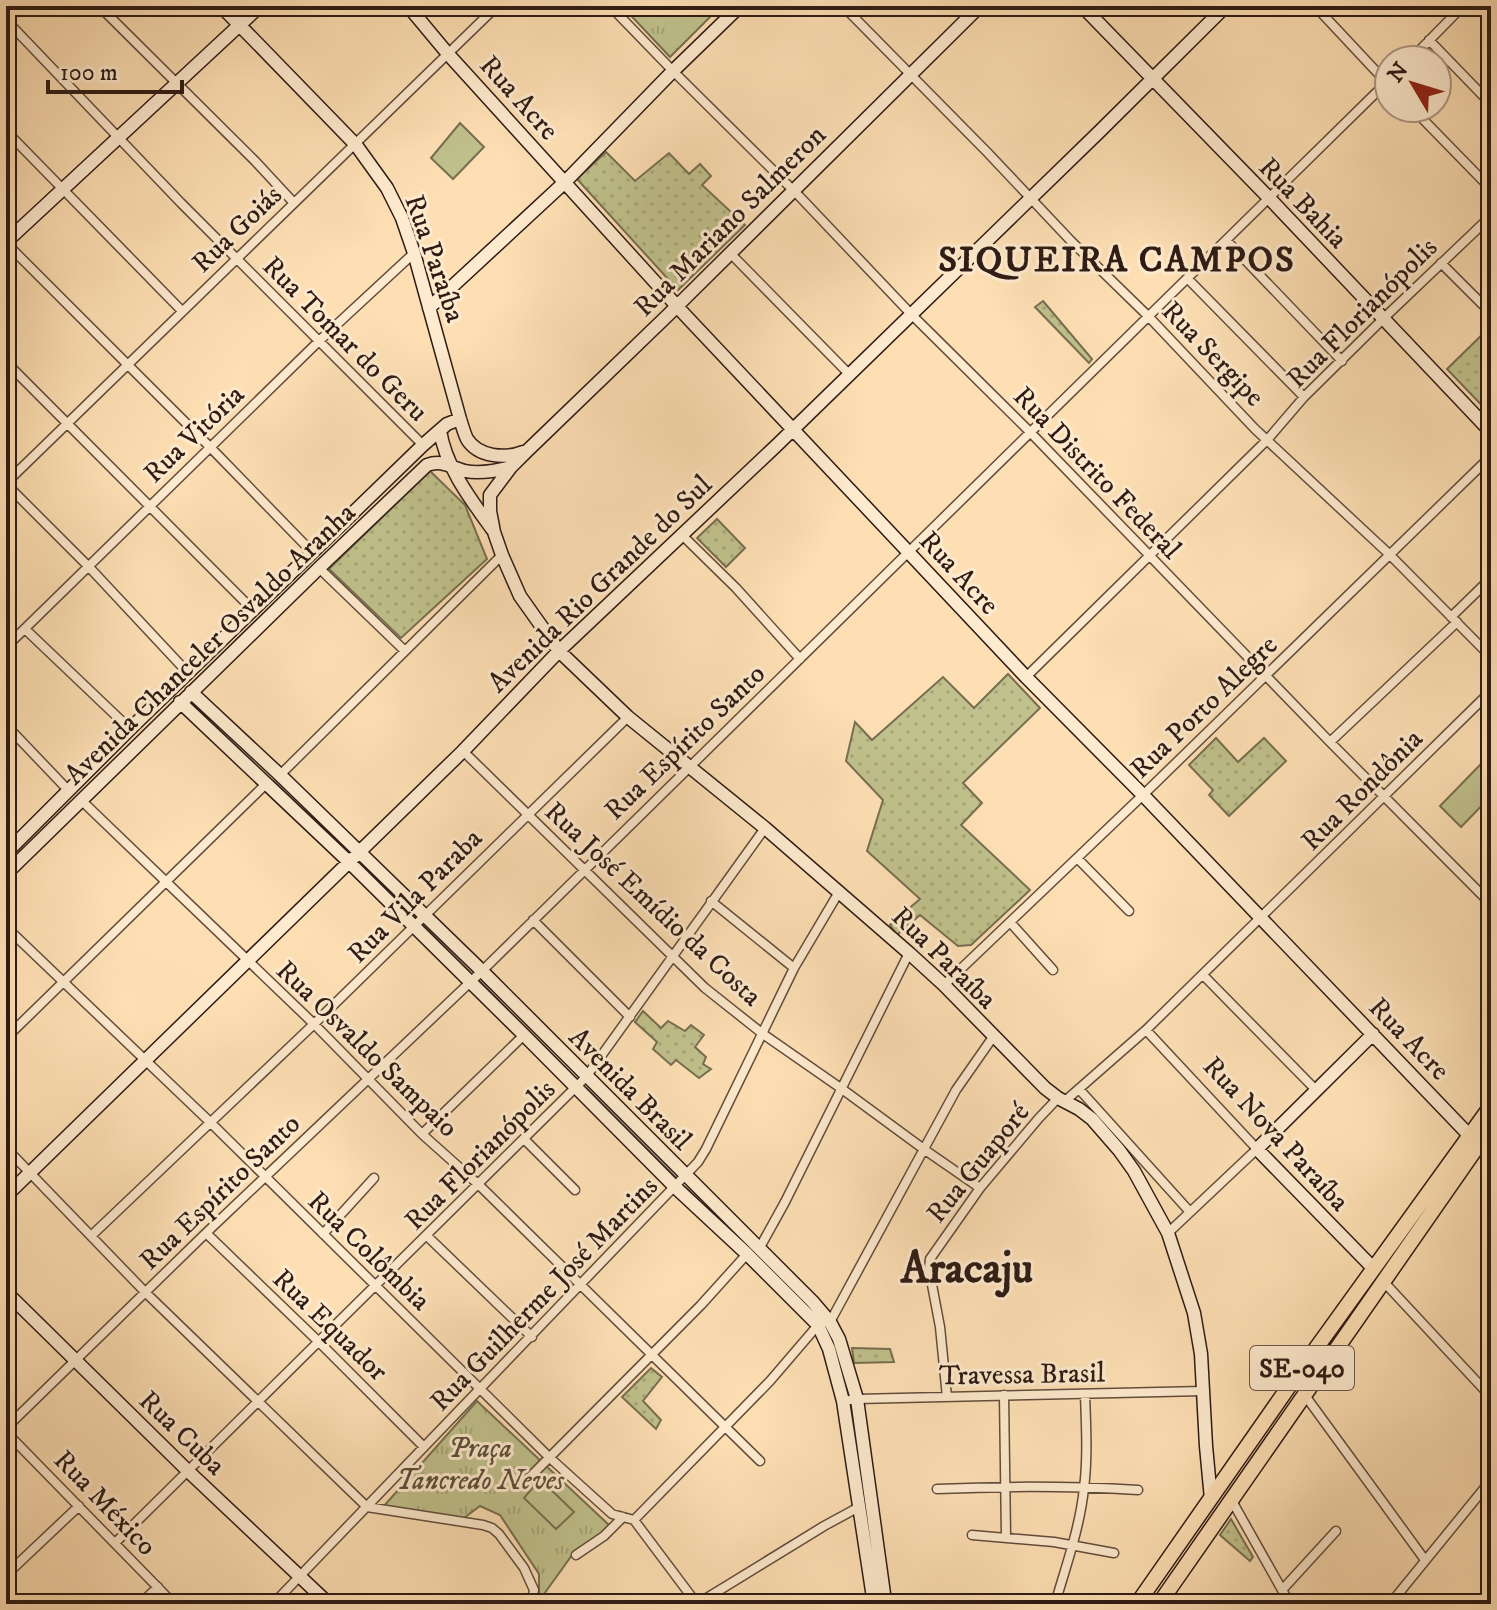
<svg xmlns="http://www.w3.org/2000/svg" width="1497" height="1610" font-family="'IM FELL DW Pica',serif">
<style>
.grass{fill:url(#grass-dots);stroke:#776e50;stroke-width:2}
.park{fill:url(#park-tufts);stroke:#776e50;stroke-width:2}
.pitch{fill:#c0c18c;stroke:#776e50;stroke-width:2}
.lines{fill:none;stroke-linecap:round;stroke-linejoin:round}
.stream{stroke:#747b75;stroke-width:3}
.street-casing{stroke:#624c3c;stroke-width:11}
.secondary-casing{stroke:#2e1b14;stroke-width:15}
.primary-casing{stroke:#2e1b14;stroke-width:17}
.street{stroke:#feeace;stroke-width:8}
.secondary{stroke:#feeace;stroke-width:12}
.primary{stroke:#fedfb4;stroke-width:14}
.labels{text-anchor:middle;stroke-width:6;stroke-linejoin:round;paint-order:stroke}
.shield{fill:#feeace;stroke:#6c594c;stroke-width:2}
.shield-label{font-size:26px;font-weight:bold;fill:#2e1b14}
.street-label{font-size:28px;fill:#2e1b14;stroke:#feeace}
.park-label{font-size:28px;font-style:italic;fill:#5a4d38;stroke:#feeace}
.district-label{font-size:36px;font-weight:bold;letter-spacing:2px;fill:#2e1b14;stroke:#feeace}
.town-label{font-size:44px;font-weight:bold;fill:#2e1b14;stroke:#feeace}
</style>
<defs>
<pattern id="grass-dots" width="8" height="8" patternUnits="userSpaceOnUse" patternTransform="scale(2)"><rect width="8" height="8" fill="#c0c18c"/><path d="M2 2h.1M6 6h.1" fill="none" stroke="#a5a578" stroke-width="1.8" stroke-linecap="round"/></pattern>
<pattern id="park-tufts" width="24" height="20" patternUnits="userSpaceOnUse" patternTransform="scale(2)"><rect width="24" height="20" fill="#c0c18c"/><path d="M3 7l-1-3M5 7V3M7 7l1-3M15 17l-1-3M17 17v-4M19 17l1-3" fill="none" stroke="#a5a578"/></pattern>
</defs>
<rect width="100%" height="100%" fill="#fedfb4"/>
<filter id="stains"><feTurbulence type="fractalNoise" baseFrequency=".0025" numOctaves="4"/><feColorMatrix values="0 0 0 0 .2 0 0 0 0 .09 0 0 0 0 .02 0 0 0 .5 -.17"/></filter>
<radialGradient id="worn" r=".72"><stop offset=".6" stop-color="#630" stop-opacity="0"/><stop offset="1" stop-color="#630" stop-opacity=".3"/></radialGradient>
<path class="grass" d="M606 152 635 181 669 153 689 174 700 164 711 176 702 185 745 225 678 290 577 179Z
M1043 301 1092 359 1089 363 1035 307Z
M1491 326V415L1447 369Z
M430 471 465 505 487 559 401 638 329 569Z
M717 519 745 548 726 567 697 538Z
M1008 674 1040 708 963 783 982 803 961 825 1030 890 971 945 958 946 920 915 897 935 890 925 920 899 867 851 883 800 846 761 855 722 872 740 943 677 974 708Z
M1216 738 1238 762 1264 738 1286 761 1229 816 1209 795 1213 790 1189 765Z
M643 1011 661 1028 668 1021 685 1031 691 1025 704 1035 695 1047 706 1057 703 1064 711 1069 699 1078 676 1060 671 1065 653 1049 657 1042 635 1022Z
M852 1348 890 1349 894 1362 854 1363Z
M651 1368 662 1377 643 1401 661 1420 656 1429 622 1397Z
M1231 1519 1253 1557 1250 1561 1220 1535Z"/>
<path class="park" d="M622 6H721L670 57Z
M477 1401 610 1526 607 1531 575 1551 539 1601V1574L500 1515 480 1506 464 1518 383 1507Z"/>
<path class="pitch" d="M460 123 484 147 453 179 431 158Z
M1480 765 1491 776V796L1461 827 1440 806Z
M540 1479 574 1512 556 1529 524 1498Z"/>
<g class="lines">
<path class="stream" d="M273 781 333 839
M424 927 469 972
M480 982 575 1078
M586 1088 675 1177
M685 1187 773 1271"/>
<g class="street-casing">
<path id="street" d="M99 6 255 161 294 203
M610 6 673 71 800 197 911 314 1030 432 1330 742 1491 904
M843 6 987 152 1071 241 1149 317 1255 429 1389 554 1491 657
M1315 6 1388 84
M6 20 181 203 423 445
M1429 40 1491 104
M1410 60 1463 6
M1412 108 1491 189
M6 131 182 311
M1227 241 1342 361
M6 243 210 447 312 552
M730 253 849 374
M1441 263 1483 305
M1188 279 1304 397
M6 362 253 610
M6 483C169 323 334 166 497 6
M6 484 89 567 188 673
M682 535 736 588 800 659
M319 568 405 651
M1451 617 1491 578
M25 629 130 729
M6 647 319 341 414 253
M1026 677 1268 439 1304 397 1384 318 1491 216
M6 725 68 790
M1330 742 1457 622
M463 751 705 988 763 1034 842 1089 925 1150 980 1188
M280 775 502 555
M82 801 314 1024 422 1134 479 1185 760 1461
M1077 858 1129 911
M711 901 794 968
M533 920 630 1017
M1010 922 1053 970
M6 927 211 1123 550 1458 612 1514 634 1520 697 1604 824 1526 859 1507
M1203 975 1316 1090
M944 985 1143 795 1491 456
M1146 1030 1257 1149 1168 1233
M6 1038 267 783
M1079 1089 1190 1212
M1065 1101 1146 1030 1491 691
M422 1134 524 1035
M525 1140 575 1190
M6 1148 146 1293 367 1507 483 1525 492 1528 499 1534 524 1568 534 1590 531 1604
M206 1233 319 1342 424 1447
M323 1234 374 1178
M91 1236 314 1024 628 717
M427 1236 532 1337
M759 1249 785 1202 909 953
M1383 1281 1491 1397
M830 1322 956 1090 993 1037
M1304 1394 1425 1560
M1004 1395 1006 1537
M947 1397 940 1327 929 1269 930 1259 980 1188 1039 1118 1058 1098
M843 1401 857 1399 1203 1391
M6 1428 206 1233 482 971 1389 80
M6 1432 174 1604
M525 1482 701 1305 747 1254
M937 1489C1004 1486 1071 1486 1138 1490
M1232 1501 1290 1604
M634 1520 770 1381 818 1325
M972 1535 1054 1542 1114 1553
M115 1543 586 1077 765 828
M576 1555 604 1536 623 1517
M6 1575 79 1506
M1282 1590 1336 1531
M140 1604 158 1587
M273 1604 698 1162 706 1149 794 968 839 892
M1055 1604C1066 1566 1080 1527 1084 1488 1088 1457 1086 1425 1085 1394
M1390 1604 1491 1480"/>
</g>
<g class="secondary-casing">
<path id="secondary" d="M221 6 356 145 387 188 402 218 414 253 460 419C462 425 464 433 467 439 478 457 505 459 523 452
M408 6 448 54 685 315 1026 677 1143 795 1491 1158
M980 6 668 315 527 451 511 467 490 495V511L494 532 502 555 520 596 559 651 628 717 765 828 909 953 944 985 1045 1088 1058 1098 1079 1109 1092 1119 1119 1150 1134 1171 1168 1233 1194 1313 1201 1354 1206 1446 1211 1499
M1082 6 1270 199 1491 432
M6 18 18 6
M6 242 260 6
M429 308 565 182 673 71 740 6
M440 430C445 466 471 500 492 529
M191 692 280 775 482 971 812 1301 830 1322 839 1339 857 1399 885 1601
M180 702 349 862 524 1035 675 1187 747 1254 818 1325 829 1349 843 1401 874 1604
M6 853 130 729 423 445 447 424 460 419
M6 874 319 568 427 465C443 459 451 468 465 471 480 474 496 471 511 467
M6 1196 463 751 559 651 777 445 1100 131 1226 6
M1373 1268 1257 1149 1373 1034
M6 1292 188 1471 329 1604
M885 1601 904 1604"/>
</g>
<g class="primary-casing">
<path id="primary" d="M1137 1604 1299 1372 1491 1106
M1159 1604 1491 1127"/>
</g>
<use href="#street" class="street"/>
<use href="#secondary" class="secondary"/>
<use href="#primary" class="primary"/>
</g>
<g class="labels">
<rect class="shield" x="1250" y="1346" width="104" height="44" rx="6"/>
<g class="shield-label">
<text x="1302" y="1377">SE-040</text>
</g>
<g class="street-label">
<text transform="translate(520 97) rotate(48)" y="10">Rua Acre</text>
<text transform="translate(1304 202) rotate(46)" y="10">Rua Bahia</text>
<text transform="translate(729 220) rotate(-45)" y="10">Rua Mariano Salmeron</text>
<text transform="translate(236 228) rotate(-44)" y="10">Rua Goiás</text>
<text transform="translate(436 258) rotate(71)" y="10">Rua Paraíba</text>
<text transform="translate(1361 312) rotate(-45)" y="10">Rua Florianópolis</text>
<text transform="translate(346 338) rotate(45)" y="10">Rua Tomar do Geru</text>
<text transform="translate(1214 353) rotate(46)" y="10">Rua Sergipe</text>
<text transform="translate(193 433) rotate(-44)" y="10">Rua Vitória</text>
<text transform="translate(1098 472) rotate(46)" y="10">Rua Distrito Federal</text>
<text transform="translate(960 572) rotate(47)" y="10">Rua Acre</text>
<text transform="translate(599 583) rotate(-44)" y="10">Avenida Rio Grande do Sul</text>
<text transform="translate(209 643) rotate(-44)" y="10">Avenida Chanceler Osvaldo Aranha</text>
<text transform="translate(1203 706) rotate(-44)" y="10">Rua Porto Alegre</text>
<text transform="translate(684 741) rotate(-44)" y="10">Rua Espírito Santo</text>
<text transform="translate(1361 789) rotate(-45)" y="10">Rua Rondônia</text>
<text transform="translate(414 895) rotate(-45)" y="10">Rua Vila Paraba</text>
<text transform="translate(654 903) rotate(43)" y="10">Rua José Emídio da Costa</text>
<text transform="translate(945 957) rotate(44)" y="10">Rua Paraíba</text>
<text transform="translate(1410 1038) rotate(46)" y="10">Rua Acre</text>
<text transform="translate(368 1048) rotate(44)" y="10">Rua Osvaldo Sampaio</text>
<text transform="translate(631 1088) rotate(45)" y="10">Avenida Brasil</text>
<text transform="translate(1277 1133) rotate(47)" y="10">Rua Nova Paraíba</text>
<text transform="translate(479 1154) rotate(-45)" y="10">Rua Florianópolis</text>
<text transform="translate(977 1162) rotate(-51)" y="10">Rua Guaporé</text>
<text transform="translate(219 1191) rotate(-44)" y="10">Rua Espírito Santo</text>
<text transform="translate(370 1250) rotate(44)" y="10">Rua Colômbia</text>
<text transform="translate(543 1293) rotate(-46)" y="10">Rua Guilherme José Martins</text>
<text transform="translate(331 1324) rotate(44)" y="10">Rua Equador</text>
<text transform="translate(1022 1373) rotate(-1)" y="10">Travessa Brasil</text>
<text transform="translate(183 1432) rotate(44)" y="10">Rua Cuba</text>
<text transform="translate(106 1502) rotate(46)" y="10">Rua México</text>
</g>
<g class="park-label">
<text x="480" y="1457">Praça<tspan x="480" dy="32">Tancredo Neves</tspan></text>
</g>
<g class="district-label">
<text x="1117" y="271">SIQUEIRA CAMPOS</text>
</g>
<g class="town-label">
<text x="967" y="1282">Aracaju</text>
</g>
</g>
<rect width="1497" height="1610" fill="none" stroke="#fedfb4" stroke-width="32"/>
<rect x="8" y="8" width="1481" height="1594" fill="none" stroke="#2e1b14" stroke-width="4"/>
<rect x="16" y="16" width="1465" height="1578" fill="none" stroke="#2e1b14" stroke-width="2"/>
<g transform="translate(1413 84) rotate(308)"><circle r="38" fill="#feeace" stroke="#ab9784" stroke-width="2"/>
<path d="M0-6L14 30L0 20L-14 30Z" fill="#8f2418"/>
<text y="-12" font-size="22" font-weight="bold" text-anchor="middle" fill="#2e1b14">N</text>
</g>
<path d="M48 80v12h134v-12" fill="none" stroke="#2e1b14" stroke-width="4"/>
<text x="60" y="80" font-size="24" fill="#2e1b14" stroke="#feeace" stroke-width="6" paint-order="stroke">100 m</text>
<rect width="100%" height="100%" filter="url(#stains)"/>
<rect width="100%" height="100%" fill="url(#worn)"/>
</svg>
